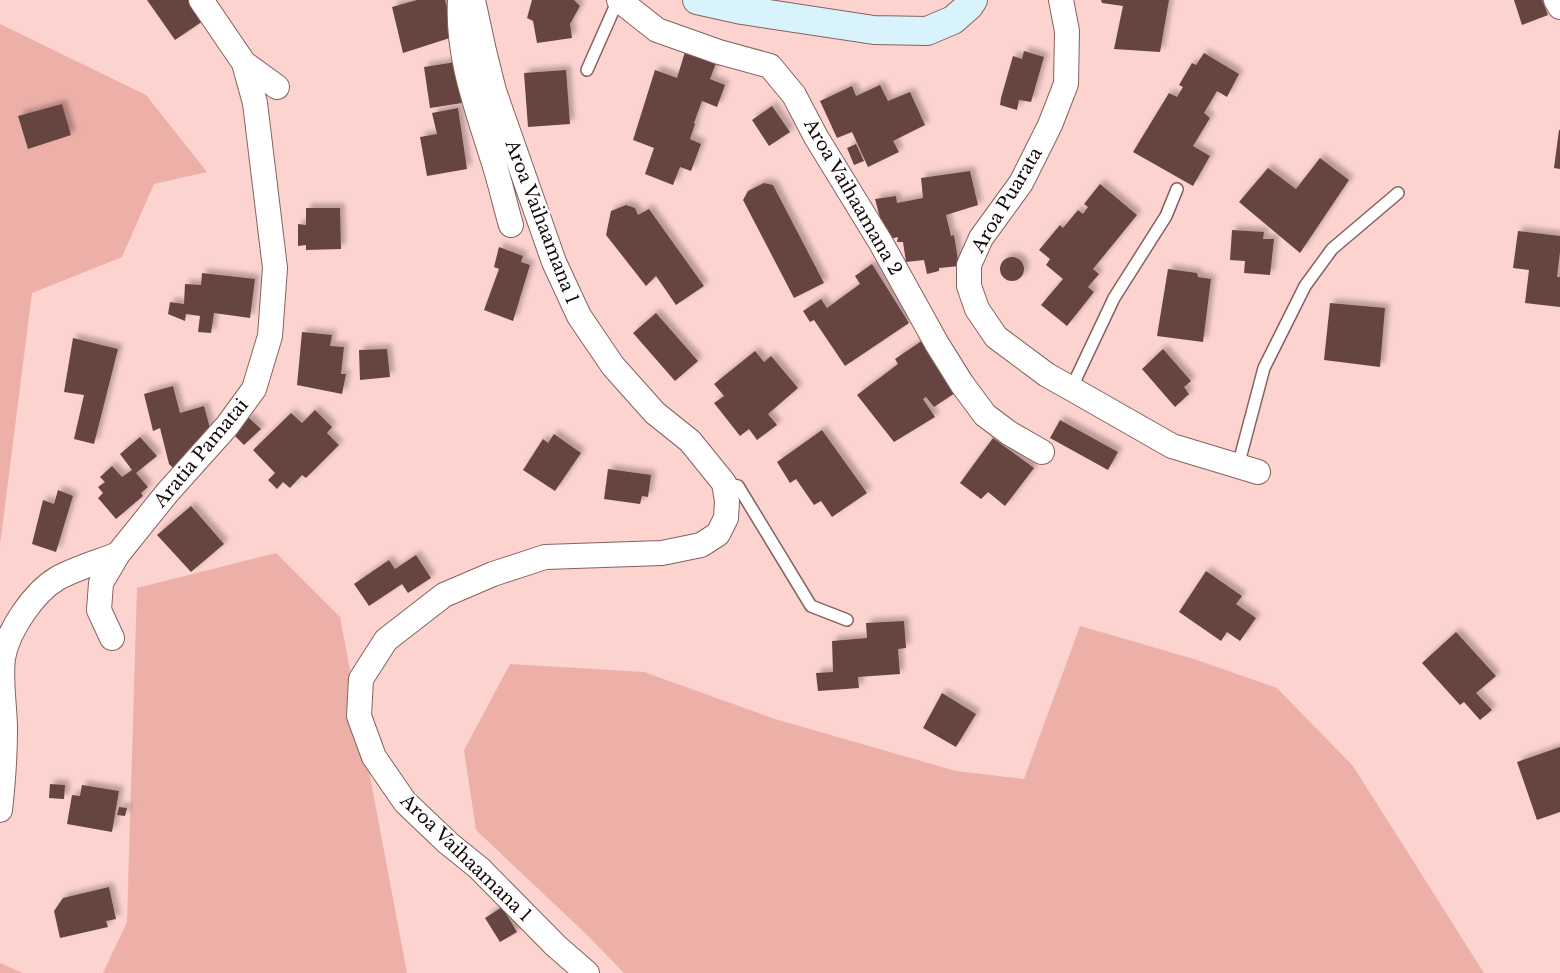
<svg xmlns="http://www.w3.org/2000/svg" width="1560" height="973" font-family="'Libre Baskerville',serif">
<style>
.green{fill:#edb0a9}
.building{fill:#664541;filter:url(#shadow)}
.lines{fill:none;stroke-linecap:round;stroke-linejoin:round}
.service-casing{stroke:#86625e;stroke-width:14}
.minor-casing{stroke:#86625e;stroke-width:26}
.secondary-casing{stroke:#86625e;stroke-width:30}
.service{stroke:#fff;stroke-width:11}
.minor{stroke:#fff;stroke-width:24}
.secondary{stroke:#d8f3fc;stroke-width:28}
.labels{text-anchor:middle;stroke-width:5;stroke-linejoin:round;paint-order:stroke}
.street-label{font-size:18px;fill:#160908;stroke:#fff}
</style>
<defs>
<filter id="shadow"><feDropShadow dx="4.5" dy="-4.5" stdDeviation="2.5" flood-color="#0004"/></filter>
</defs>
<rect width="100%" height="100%" fill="#fcd3cf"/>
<path class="green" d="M0 24 146 95 207 172 154 184 122 257 32 293 0 545Z
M276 553 340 617 407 973H103L127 922 137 588Z
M1080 626 1194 659 1277 688 1353 766 1484 973H624L586 934 476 830 464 750 510 664 644 672 775 719 956 771 1024 779Z
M0 963 23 973H0Z"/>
<path class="building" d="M147 0H188L203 21 175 40Z
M417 0H445L456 36 403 53 392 7Z
M532 0H574L580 6 570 24 572 38 537 43 533 21 527 18Z
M1101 0H1169L1160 52 1114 49 1123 6 1102 3Z
M1514 0H1542L1548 15 1522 25Z
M1024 51 1044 57 1031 102 1019 100 1017 110 1000 105 1001 98 1013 56 1022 59Z
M685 52 716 63 710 79 725 85 717 107 702 101 694 123 695 124 690 139 701 144 691 171 680 167 673 185 645 174 654 148 633 140 655 70 677 78Z
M1204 53 1239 74 1227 97 1217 91 1204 113 1210 118 1193 146 1210 156 1193 186 1133 152 1169 93 1177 97 1183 87 1179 85 1192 63 1196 65Z
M456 62 462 103 430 108 424 67Z
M566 70 570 124 528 127 524 73Z
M880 85 888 101 910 92 925 125 893 141 899 152 868 167 852 132 837 138 820 101 852 86 856 96Z
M62 104 71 135 28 149 18 116Z
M772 106 790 132 769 146 752 120Z
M458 108 467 169 427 176 420 137 437 134 432 113Z
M1559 130H1560V169L1554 168Z
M856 144 864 161 854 165 847 148Z
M1320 158 1349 180 1300 253 1239 202 1268 168 1296 189Z
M970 171 978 205 946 215 951 236 954 235 959 266 939 268V271L927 274 924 260 906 262 903 242H897L898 237 886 240 875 199 896 196 897 203 923 198 921 178Z
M764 183 773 185 824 283 794 298 743 200 748 191Z
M1100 184 1137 215 1093 269 1099 274 1088 287 1094 292 1067 326 1041 305 1063 279 1046 265 1050 259 1039 250 1060 225 1063 228 1078 210 1083 214 1088 207 1084 204Z
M626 205 635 208 638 215 649 209 704 286 676 305 656 276 646 286 606 235 611 211Z
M306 208H340L341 249 306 250V245L298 246V224L306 225Z
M1232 230 1264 232 1263 239H1274L1270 275 1244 273 1245 261 1230 260Z
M1518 231 1560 236V252L1557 277H1560V307L1525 303 1529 270 1513 268Z
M499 247 523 256 521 262 530 265 513 321 484 310 499 269 494 267Z
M1000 269a12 12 0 1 1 24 0a12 12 0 1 1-24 0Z
M872 264 909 323 845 366 814 320 810 322 803 311 821 299 827 308 860 284 855 276Z
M1168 269 1197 273 1198 277 1211 279 1203 342 1157 336Z
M202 273 255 279 250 318 214 313 211 333 198 332 200 316 186 314 185 321 168 314 170 302 184 304 185 284 201 285Z
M1330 303 1385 308 1380 367 1324 360Z
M656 313 698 361 675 381 633 333Z
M302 332 332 335 330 346 344 347 341 374H346L342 394 297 385Z
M73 338 118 349 94 444 74 439 84 395 64 392Z
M923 340 958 391 934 407 926 397 923 399 935 417 894 442 857 395 898 364 895 359Z
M387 349 390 377 360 380 359 350Z
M1163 349 1191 381 1184 387 1189 394 1175 407 1142 369Z
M755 351 764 362 771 356 798 388 768 414 777 425 757 440 749 429 740 436 714 403 724 396 714 384Z
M173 386 180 413 204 406 210 428 173 468 169 464 160 428 153 431 144 394Z
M315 410 332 427 327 433 339 445 306 478 302 475 290 488 283 482 277 489 268 480 275 473 253 450 291 413 302 423Z
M248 417 261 429 244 445 232 433Z
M1060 420 1118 452 1108 470 1050 438Z
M822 430 867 493 832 517 821 501 814 505 796 479 790 483 777 462Z
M554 434 581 453 555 491 523 470 543 439 548 443Z
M140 437 157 456 136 473 148 487 141 493 143 496 116 519 98 498 103 493 98 487 105 482 100 477 112 466 122 477 132 470 120 454Z
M993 438 1034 468 1005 506 988 492 981 499 960 483Z
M608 469 651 475 648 497 642 496 640 504 604 499Z
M58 490 73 496 56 552 32 544 43 500 54 504Z
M191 506 224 544 191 572 157 535Z
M416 555 431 578 408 593 402 584 369 606 354 584 389 560 395 569Z
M1206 571 1242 596 1236 604 1256 618 1240 641 1227 632 1221 641 1179 612Z
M904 621 906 648 898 649 900 674 858 677 859 688 818 691 816 673 833 672 832 641 867 638 866 623Z
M1456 632 1496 676 1476 693 1492 710 1480 720 1464 702 1460 705 1422 663Z
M942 693 976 714 956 747 923 728Z
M1560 747V812L1537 820 1517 762Z
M50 784 65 785 64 799 49 798Z
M82 785 119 791 112 832 67 824 72 795 80 796Z
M119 807 127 808 125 816 117 815Z
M109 887 116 919 106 921 108 927 60 938 54 911 63 898Z
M502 907 517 932 500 942 485 918Z"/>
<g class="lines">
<g class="service-casing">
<path id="service" d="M587 70 618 0
M1071 389 1114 298 1166 216 1177 189
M1238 466 1264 368 1305 286 1332 249 1398 193
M724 483 738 486 811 606 847 620"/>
</g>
<g class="minor-casing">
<path id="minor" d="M460 0C457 54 475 103 491 154 499 177 504 201 511 225
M473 0 484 51 494 91 554 262 579 316 613 366 655 413 690 441 724 483 727 501 726 518 718 534 701 545 662 553 545 557 493 574 444 595 386 640 361 679 359 716 374 757 405 802 448 843 479 868 556 946 587 973
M619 0 657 30 719 52 770 66 794 95 816 137 881 243 937 344 962 384 985 415 1009 433 1042 452
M1061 0 1067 31 1066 84 1050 125 1021 183 981 238 969 265V286L977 309 996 337 1047 375 1065 385 1172 446 1258 472
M1556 0 1560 7
M244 63 277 87
M112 638 99 610 101 583 118 554 167 493 227 426 254 389 270 336 275 268 255 103 244 63 201 0
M0 810C3 783 5 757 5 730 5 706 0 681 3 658 8 630 34 592 58 578 77 568 98 562 118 554"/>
</g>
<g class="secondary-casing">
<path id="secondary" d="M697 0 742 10 874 30 927 31 953 20 969 6 973 0"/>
</g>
<use href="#service" class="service"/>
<use href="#minor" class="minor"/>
<use href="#secondary" class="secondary"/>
</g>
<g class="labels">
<g class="street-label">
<text transform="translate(853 197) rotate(60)" y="6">Aroa Vaihaamana 2</text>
<text transform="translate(1007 200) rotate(-59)" y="6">Aroa Puarata</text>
<text transform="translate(542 222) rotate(69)" y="6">Aroa Vaihaamana 1</text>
<text transform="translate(201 453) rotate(-50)" y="6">Aratia Pamatai</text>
<text transform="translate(466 858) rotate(44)" y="6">Aroa Vaihaamana 1</text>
</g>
</g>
</svg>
